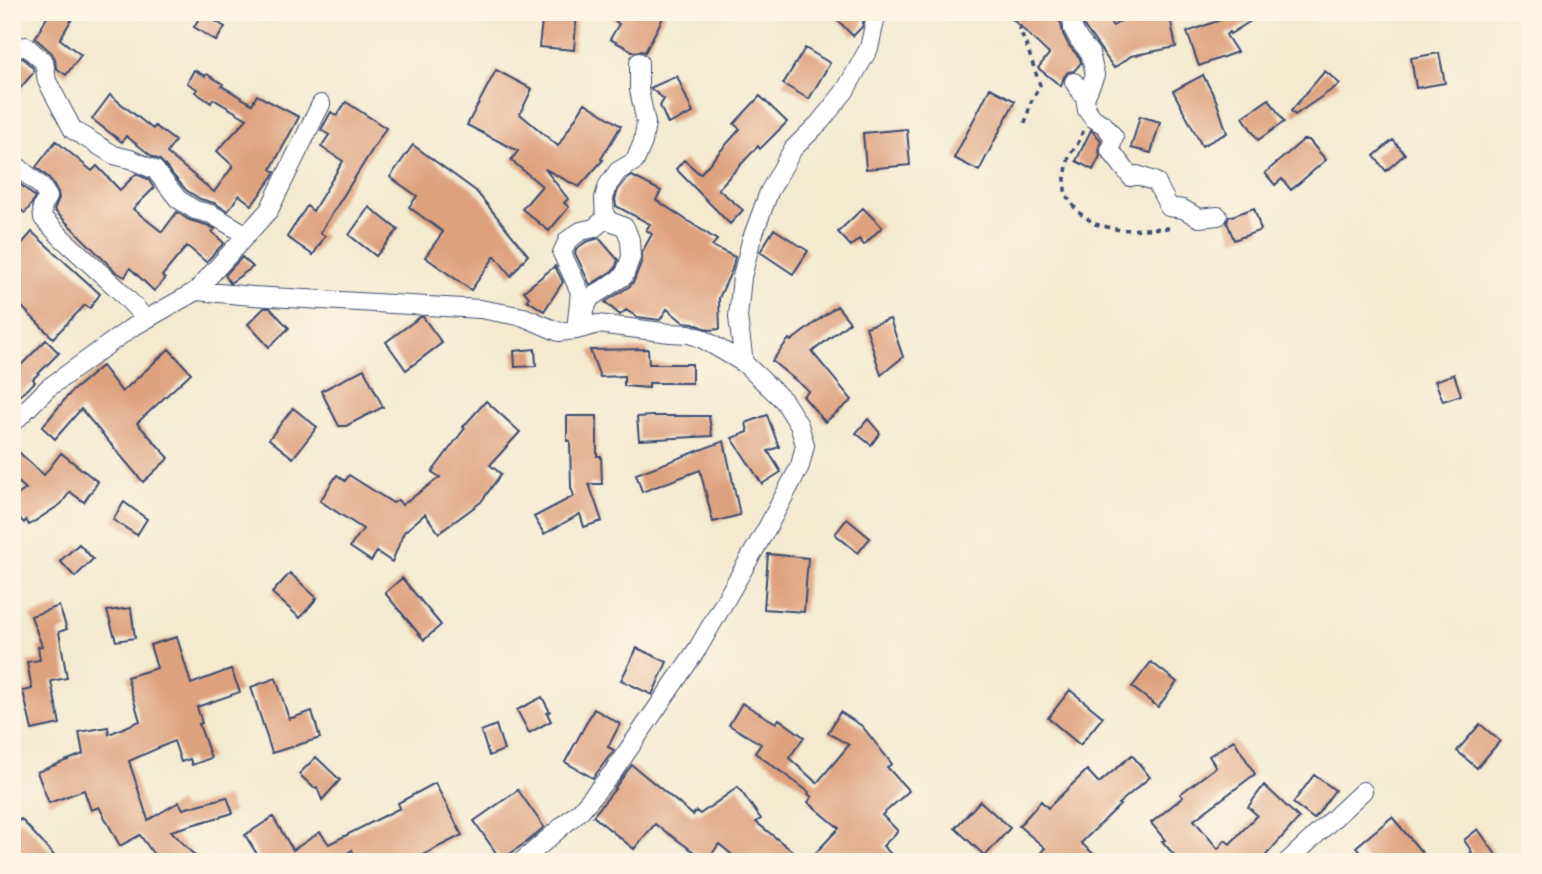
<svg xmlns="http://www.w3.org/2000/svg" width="1542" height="874" font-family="'Gochi Hand',sans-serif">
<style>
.building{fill:#dea17e}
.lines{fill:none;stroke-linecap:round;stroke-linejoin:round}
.street-casing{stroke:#3b4b6f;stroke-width:20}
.path{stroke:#3b4b6f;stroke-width:3.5;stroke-dasharray:5 5;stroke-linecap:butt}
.street{stroke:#fff;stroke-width:18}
</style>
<rect width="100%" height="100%" fill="#fcf5e5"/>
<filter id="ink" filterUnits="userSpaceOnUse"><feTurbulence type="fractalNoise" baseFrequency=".0143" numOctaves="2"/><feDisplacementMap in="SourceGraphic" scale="14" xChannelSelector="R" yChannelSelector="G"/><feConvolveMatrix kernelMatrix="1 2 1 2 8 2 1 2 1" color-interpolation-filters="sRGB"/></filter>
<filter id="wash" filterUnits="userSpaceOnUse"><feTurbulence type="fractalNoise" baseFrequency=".00686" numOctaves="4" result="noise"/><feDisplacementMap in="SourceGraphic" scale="28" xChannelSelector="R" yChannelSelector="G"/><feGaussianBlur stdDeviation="1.57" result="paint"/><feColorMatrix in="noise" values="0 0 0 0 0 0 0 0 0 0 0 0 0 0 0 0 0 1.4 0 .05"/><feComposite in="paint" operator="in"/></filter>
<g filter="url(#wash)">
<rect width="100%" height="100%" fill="#f3ead0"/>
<g id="blocks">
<path class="building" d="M50 12H76L60 39 81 55 66 75 56 68 55 59 52 53 35 38Z
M543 12H577L574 50 539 47Z
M605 12H666L645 52 640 51 634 52 610 39 619 24Z
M830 12H857L864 19 862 27 853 36Z
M1005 12H1051L1061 23 1063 34 1069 46 1080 58 1081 63 1074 71 1068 72 1064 77 1061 86 1038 68 1049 54Z
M1089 12H1102L1113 26 1125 18 1155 12H1169L1176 47 1131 56 1114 68 1084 26V16Z
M1242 12H1265L1230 34 1229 32 1226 35 1237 52 1199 66 1187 32Z
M202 13 225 27 216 41 194 27Z
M805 48 830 63 809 99 783 84Z
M1439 53 1445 83 1416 88 1411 58Z
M23 58 33 68 34 72 12 98V60Z
M194 70 205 76 207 74 223 84 222 86 252 104 257 95 299 117 271 169 275 172 273 176 252 205 239 195 228 211 214 203 200 199 186 190 160 160 153 157 126 136 122 142 92 119 110 95 153 129 155 126 175 141 167 153 214 192 233 166 217 151 247 119 213 99 211 103 195 92 197 89 187 83Z
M496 70 532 89 520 114 558 146 585 103 621 126 601 159 603 160 579 187 545 169 568 199 564 203 569 207 549 231 522 209 542 186 511 160 518 151 467 125Z
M1325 71 1340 84 1295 115 1291 111Z
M1203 75 1216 100 1227 133 1202 146 1173 91Z
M677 76 693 113 668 124 660 106 664 99 650 88Z
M990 88 1015 101 979 171 954 158Z
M760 96 787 122 760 149 758 146 718 189 743 210 730 224 676 169 684 160 700 174 740 129 734 124Z
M1269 99 1284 122 1258 140 1243 117Z
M346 102 386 128 320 233 325 236 313 255 287 237 307 206 313 211 343 161 321 147 329 135 321 130 331 112 337 116Z
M1140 116 1160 122 1151 153 1131 148Z
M907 129 910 165 866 169 863 133Z
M1091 130 1101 140 1099 147 1100 156 1093 170 1076 161Z
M1303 140H1309L1326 160 1291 190 1282 179 1275 185 1265 173Z
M1393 140 1405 154 1386 171 1374 156Z
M56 141 92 171 97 166 120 190 136 174 148 179 154 188 133 209 162 232 177 212 189 220 207 225 215 229 212 232 224 243 206 262 187 246 162 276 165 279 154 291 130 268 125 277 116 272 54 210 59 198 58 192 49 178 36 167Z
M413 145 476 191 528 255 511 276 495 256 471 290 425 257 443 232 409 207 417 196 390 177Z
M632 176 661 191 656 200 717 240 712 246 735 257 732 270 719 298 720 329 709 330 693 323 683 322 667 309 660 320 637 317 626 310 620 315 605 302 630 286 634 281 642 260V252L652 234 646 230 650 224 616 206 615 199 618 190 626 180Z
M12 177 35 197 31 205 25 213 12 203Z
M369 207 398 230 376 256 349 235Z
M863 208 882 227 864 245 859 239 851 246 838 232Z
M1254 208 1261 230 1234 240 1227 222 1229 217Z
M774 229 808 251 793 274 760 252Z
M32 232 100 294 90 308 85 305 53 338 12 297V255Z
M599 238 618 260 615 269 590 285 575 253 576 249 586 242Z
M242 257 253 267 230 283 225 275Z
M555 266 563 282 544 311 527 300 529 297 524 291Z
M837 306 850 322 812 352 852 400 825 422 803 396 809 391 772 361 789 339 791 341Z
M264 308H270L289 328 269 347 248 324Z
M420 317H423L442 343 406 370 386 342Z
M890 319 903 357 881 375 866 327Z
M46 340 59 353 33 379 35 382 12 402V355L21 365Z
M169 349 191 373 137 423 169 458 143 482 81 409 55 439 42 427 71 392 102 366 122 392Z
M535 349 536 366 515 367 514 351Z
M648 349 649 364H692V383H649V388L624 386V376L600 377 590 350Z
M364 369 383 407 346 426H339L321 391Z
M1454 374 1461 395 1443 401 1435 381Z
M486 401 520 432 490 465 501 474 481 502 439 533 425 514 404 532 392 562 377 552 371 561 350 547 363 529 320 501 337 475 345 481 349 475 393 503 398 500 402 505 440 477 432 472 465 428 463 427Z
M293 408 317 427 293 458 269 439Z
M767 415 779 447 768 451 781 472 762 484 732 438 748 432 746 423Z
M567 416H597V456H601L602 484H589L602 521 584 527 580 514 544 534 534 517 574 496 571 488 570 441H567Z
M652 416H709L712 436 639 440 637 417Z
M868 419 880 433 871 445 856 433Z
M724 441 740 515 713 522 700 470 642 492 636 474Z
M12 446 44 475 61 453 98 482 84 502 70 492 61 504 29 525 26 520 24 523 12 510V499L26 489 12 476Z
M124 502 147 519 137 535 113 520Z
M847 519 870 538 858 553 835 534Z
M79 544 93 559 75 577 60 561Z
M768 554 808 558 804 612 764 609Z
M290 573 317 598 300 618 272 593Z
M402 578 441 625 424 640 385 593Z
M59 606 67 629 59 632 67 678 51 681 60 724 32 730 23 691 32 689 27 662 40 660 38 647 42 646 31 616Z
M131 608 135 638 116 641 107 611Z
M177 637 191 684 231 669 240 692 197 707 202 723 199 724 211 758 192 765 190 759 181 762 174 741 129 761 148 820 179 802 183 809 227 797 233 813 171 831 201 862H159L140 835 120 846 99 807 91 810 84 790 49 803 37 772 83 754 79 732 108 727 109 734 140 721 127 677 157 668 150 645Z
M637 648 667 662 652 695 621 680Z
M1151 662 1177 682 1158 707 1132 687Z
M276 678 289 719 312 711 320 738 272 753 251 687Z
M1070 690 1103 717 1080 745 1048 718Z
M542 697 550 712 547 713 551 721 529 733 517 710Z
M742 703 776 723 779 719 804 737 789 758 817 783 849 745 828 733 840 712 862 726 892 764 887 767 909 791 882 815 898 831 883 846 899 862H807L839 828 808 802 812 797 808 794 809 792 755 753 761 744 729 725Z
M594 709 620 724 608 747 614 750 593 778 565 762Z
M1480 724 1500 741 1477 768 1457 751Z
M496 725 504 750 489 756 481 731Z
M1234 740 1255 774 1194 820 1218 849 1225 840 1230 844 1257 815 1248 807 1264 785 1299 818 1260 862H1180L1162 841 1165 840 1151 823 1183 797 1180 794 1216 767 1209 756Z
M1132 755 1150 777 1118 804 1120 805 1081 843 1103 862H1032L1045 848 1019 826 1041 801 1048 808 1087 770 1099 783Z
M316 757 340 780 322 800 317 787 314 788 299 774Z
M632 765 693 815 696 811 700 814 738 787 761 819 756 822 806 862H741L719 844 707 861 655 824 634 849 593 816 615 789H614Z
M1314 775 1335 790 1314 819 1293 803Z
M435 783 462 835 409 862H358L352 850 339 859 340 862H262L245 835 273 817 293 850 320 832 329 844 400 808 398 803Z
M518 790 544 827 528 841 501 860 474 821Z
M980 801 1010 828 985 856 955 828Z
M1392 817 1430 862H1367L1356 847Z
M21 819 60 862H12V826Z
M1478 829 1501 862H1458L1472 852 1464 840Z"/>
</g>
</g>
<g filter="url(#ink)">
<use href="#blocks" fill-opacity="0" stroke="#3b4b6f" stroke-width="2"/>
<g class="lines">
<g class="street-casing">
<path id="street" d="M1072 12 1073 29 1079 40 1090 53 1095 75 1085 98
M12 49 26 46 44 62 47 81 73 130 114 155 130 159 155 170 178 199 195 210 211 214 247 235
M1074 82 1085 98 1087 110 1093 118 1104 125 1114 137 1110 150 1131 177 1137 175 1156 182 1169 207 1183 209 1199 218 1218 216
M12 162 41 186 48 197 42 207 43 218 63 239 118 289 146 319
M196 291 253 296 480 309 524 317 559 332 576 330 598 324 670 333 689 334 701 338 744 363 784 401 799 425 805 445 800 466 767 528 698 648 613 772 581 810 521 862
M582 317 590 298 624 276 631 257 630 240 625 227 605 219
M576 330 580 292 562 253 568 240 581 231 594 228 605 219 604 198 608 185 618 171 635 161 643 142 646 123 639 90V62
M744 363 738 317 742 277 751 241 769 192 793 149 820 122 845 91 869 48 877 12
M12 424 48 388 131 328 196 291 269 210 321 104
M1287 862 1363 791"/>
</g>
<path class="path" d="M1025 123 1031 102 1040 85C1033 66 1028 47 1019 29L1028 12
M1083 131 1078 143 1069 156 1065 177V194L1078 212 1095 224 1120 230 1169 228"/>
<use href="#street" class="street"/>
</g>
</g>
<rect width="1542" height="874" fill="none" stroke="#fcf5e5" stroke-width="42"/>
</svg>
